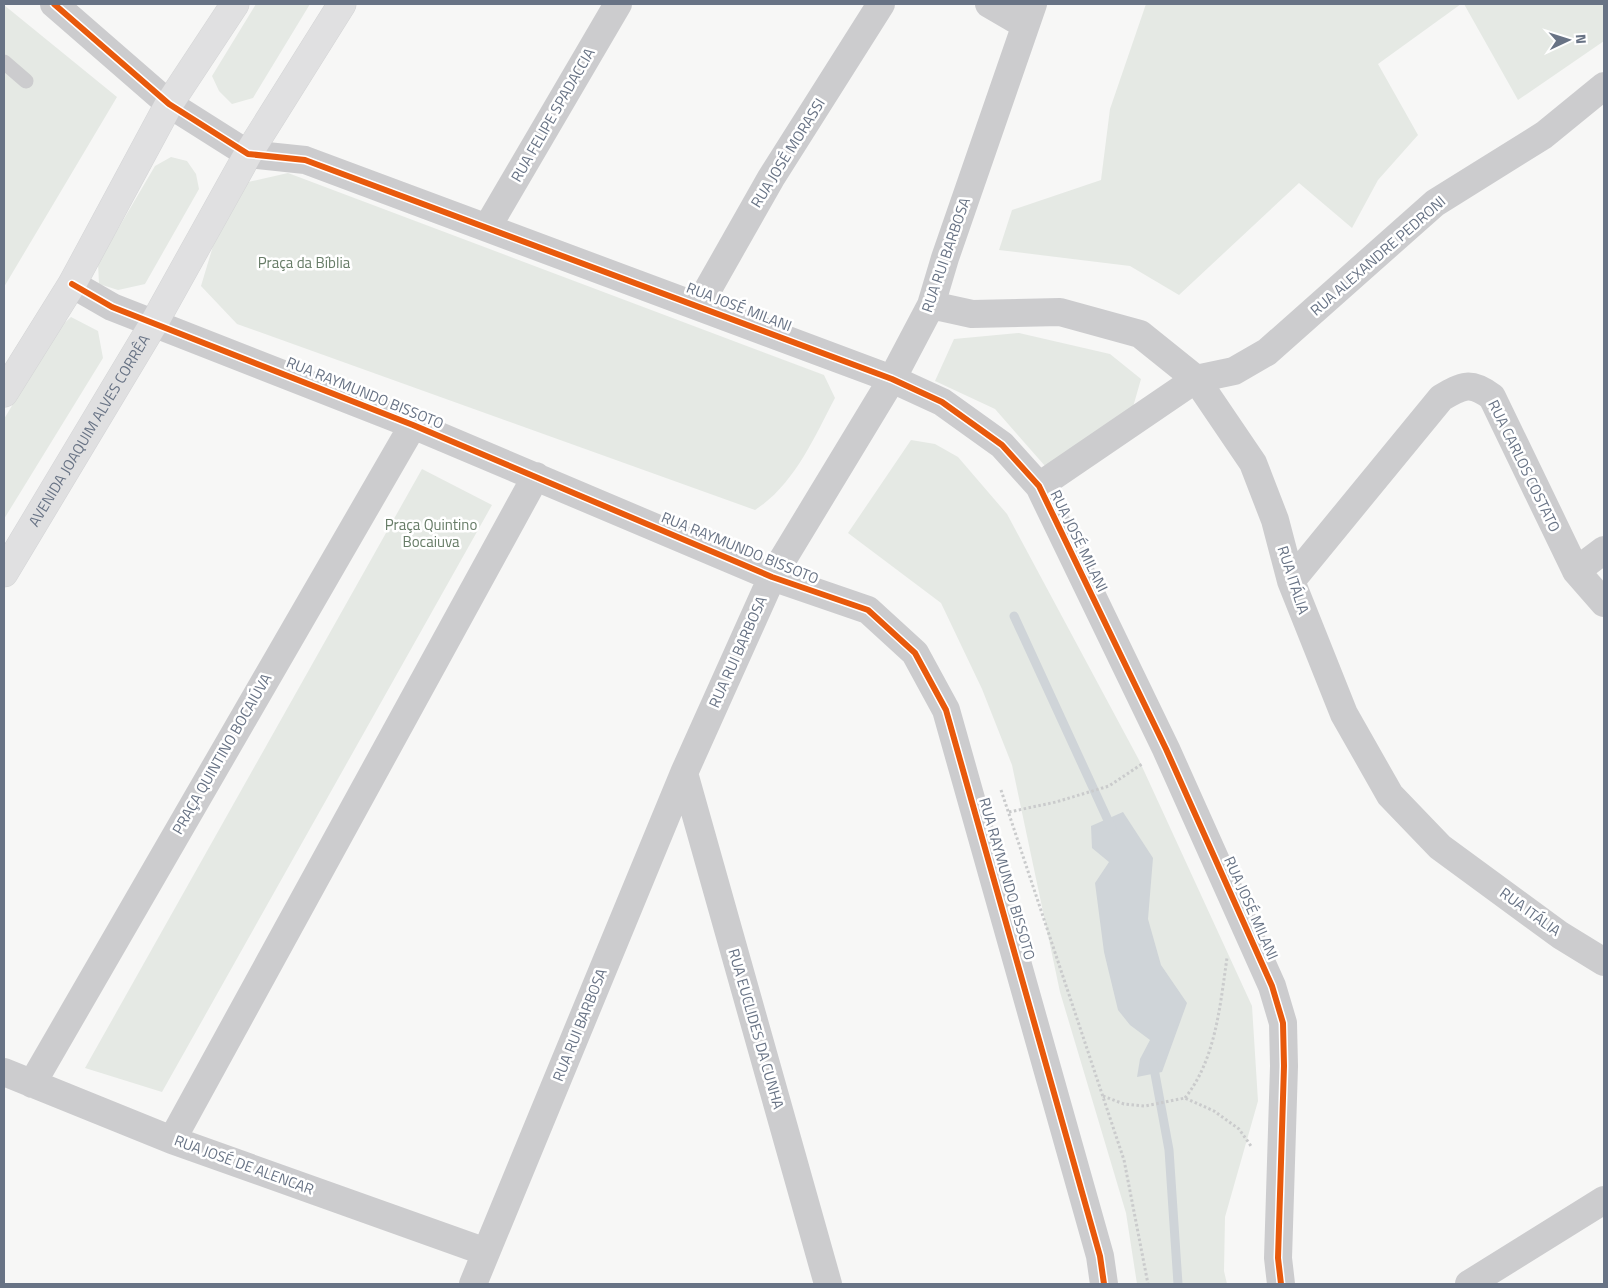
<svg xmlns="http://www.w3.org/2000/svg" width="1608" height="1288" font-family="'Titillium Web',sans-serif">
<style>
.green{fill:#e5e9e4}
.water{fill:#cfd4d8}
.lines{fill:none;stroke-linecap:round;stroke-linejoin:round}
.stream{stroke:#cfd4d8;stroke-width:9}
.secondary-casing{stroke:#d4d5d6;stroke-width:29}
.path{stroke:#cacbcc;stroke-width:3;stroke-dasharray:2.5 2.5;stroke-linecap:butt}
.lane{stroke:#ccccce;stroke-width:15}
.street{stroke:#ccccce;stroke-width:28}
.secondary{stroke:#e0e0e1;stroke-width:28}
.cycleway-casing{stroke:#fff;stroke-width:9}
.cycleway{stroke:#e8590c;stroke-width:6}
.labels{text-anchor:middle;stroke-width:5;stroke-linejoin:round;paint-order:stroke}
.street-label{font-size:15px;fill:#687385;stroke:#fff}
.park-label{font-size:15px;fill:#677c67;stroke:#fff}
</style>
<rect width="100%" height="100%" fill="#f7f7f6"/>
<path class="green" d="M256 4H310L253 98 232 104 219 91 212 76Z
M1146 4H1461L1378 64 1418 135 1378 180 1352 228 1299 183 1179 295 1130 266 999 250 1012 210 1101 180 1110 109Z
M1464 4H1604V41L1518 100Z
M4 5 117 97 4 287Z
M171 157 187 161 196 174 199 189 145 284 118 290 99 284 98 263 155 166Z
M288 173 824 375 835 398C814 438 794 485 755 510L237 324 201 286 213 246 248 182Z
M71 317 98 331 103 358 4 519V419L58 329Z
M1019 333 1110 354 1141 379 1133 407 1045 466 995 409 935 381 954 339Z
M911 440 935 444 958 457 1007 514 1139 760 1252 1006 1258 1101 1225 1217 1224 1271 1227 1284H1137L1126 1213 1060 992 1012 765 982 689 941 603 848 533Z
M422 469 492 505 162 1092 85 1068Z"/>
<path class="water" d="M1123 812 1153 858 1148 919 1161 965 1187 1003 1162 1072 1137 1077 1140 1059 1150 1040 1130 1025 1118 1010 1104 952 1095 883 1109 862 1092 848 1091 826Z"/>
<g class="lines">
<path class="stream" d="M1014 616 1112 829
M1153 1063 1169 1150 1178 1284"/>
<g class="secondary-casing">
<g id="secondary">
<path d="M4 393 72 284 169 104 235 4"/>
<path id="s1" d="M4 573 154 323 248 154 342 4"/>
</g>
</g>
<path class="path" d="M1001 790 1124 1160 1148 1284
M1009 812 1056 802 1109 786 1142 764
M1103 1096 1124 1104 1145 1106 1185 1098 1214 1111 1239 1129 1251 1146
M1185 1098C1216 1059 1220 1005 1227 958"/>
<path class="lane" d="M4 62 26 81"/>
<path class="street" d="M54 4 169 104 248 154 305 160 892 379 942 402 1002 445 1039 486 1166 749 1272 986 1283 1023 1284 1066 1278 1258 1281 1284
M989 4 1025 25
M488 226 618 4
M72 284 112 307 413 425 772 577 868 610 915 653 946 710 1100 1256 1104 1284
M699 305 771 178 881 4
M931 305 972 314 1060 312 1140 334 1196 379 1253 463 1275 520 1291 581 1344 714 1390 795 1440 847 1560 935 1604 962
M1039 486 1196 379 1234 371 1267 352 1435 203 1544 135 1604 86
M1576 571 1604 550
M1291 581 1441 398C1463 385 1471 381 1492 397L1576 571 1604 603
M684 773 828 1284
M4 1072 172 1140 486 1252
M32 1084 413 425
M172 1140 536 476
M473 1284 684 773 772 577 892 379 931 305 945 258 1033 4
M1469 1284 1604 1200"/>
<use href="#secondary" class="secondary"/>
<g class="cycleway-casing">
<path id="cycleway" d="M54 4 169 104 248 154 305 160 892 379 942 402 1002 445 1039 486 1166 749 1272 986 1283 1023 1284 1066 1278 1258 1281 1284
M72 284 112 307 413 425 772 577 868 610 915 653 946 710 1100 1256 1104 1284"/>
</g>
<use href="#cycleway" class="cycleway"/>
</g>
<g class="labels">
<g class="street-label">
<text transform="translate(553 115) rotate(-60)" y="5">RUA FELIPE SPADACCIA</text>
<text transform="translate(788 153) rotate(-58)" y="5">RUA JOSÉ MORASSI</text>
<text transform="translate(946 255) rotate(-71)" y="5">RUA RUI BARBOSA</text>
<text transform="translate(1378 256) rotate(-41)" y="5">RUA ALEXANDRE PEDRONI</text>
<text transform="translate(739 307) rotate(21)" y="5">RUA JOSÉ MILANI</text>
<text transform="translate(365 393) rotate(22)" y="5">RUA RAYMUNDO BISSOTO</text>
<text dy="5" stroke="none"><textPath href="#s1" startOffset="166">AVENIDA JOAQUIM ALVES CORRÊA</textPath></text>
<text transform="translate(1524 466) rotate(64)" y="5">RUA CARLOS COSTATO</text>
<text transform="translate(1079 541) rotate(64)" y="5">RUA JOSÉ MILANI</text>
<text transform="translate(740 548) rotate(22)" y="5">RUA RAYMUNDO BISSOTO</text>
<text transform="translate(1293 580) rotate(72)" y="5">RUA ITÁLIA</text>
<text transform="translate(738 652) rotate(-66)" y="5">RUA RUI BARBOSA</text>
<text transform="translate(222 754) rotate(-60)" y="5">PRAÇA QUINTINO BOCAIÚVA</text>
<text transform="translate(1007 879) rotate(74)" y="5">RUA RAYMUNDO BISSOTO</text>
<text transform="translate(1251 908) rotate(66)" y="5">RUA JOSÉ MILANI</text>
<text transform="translate(1530 912) rotate(36)" y="5">RUA ITÁLIA</text>
<text transform="translate(580 1025) rotate(-68)" y="5">RUA RUI BARBOSA</text>
<text transform="translate(756 1029) rotate(74)" y="5">RUA EUCLIDES DA CUNHA</text>
<text transform="translate(244 1165) rotate(20)" y="5">RUA JOSÉ DE ALENCAR</text>
</g>
<g class="park-label">
<text x="304" y="268">Praça da Bíblia</text>
<text x="431" y="530">Praça Quintino<tspan x="431" dy="17">Bocaiuva</tspan></text>
</g>
</g>
<rect width="1608" height="1288" fill="none" stroke="#687385" stroke-width="10"/>
<g transform="translate(1568 40) rotate(86)" stroke="#ffffff" stroke-width="4" paint-order="stroke">
<path d="M0-4L9 19L0 12L-9 19Z" fill="#687385"/>
<text y="-8" font-size="14" font-weight="bold" text-anchor="middle" fill="#687385">N</text>
</g>
</svg>
